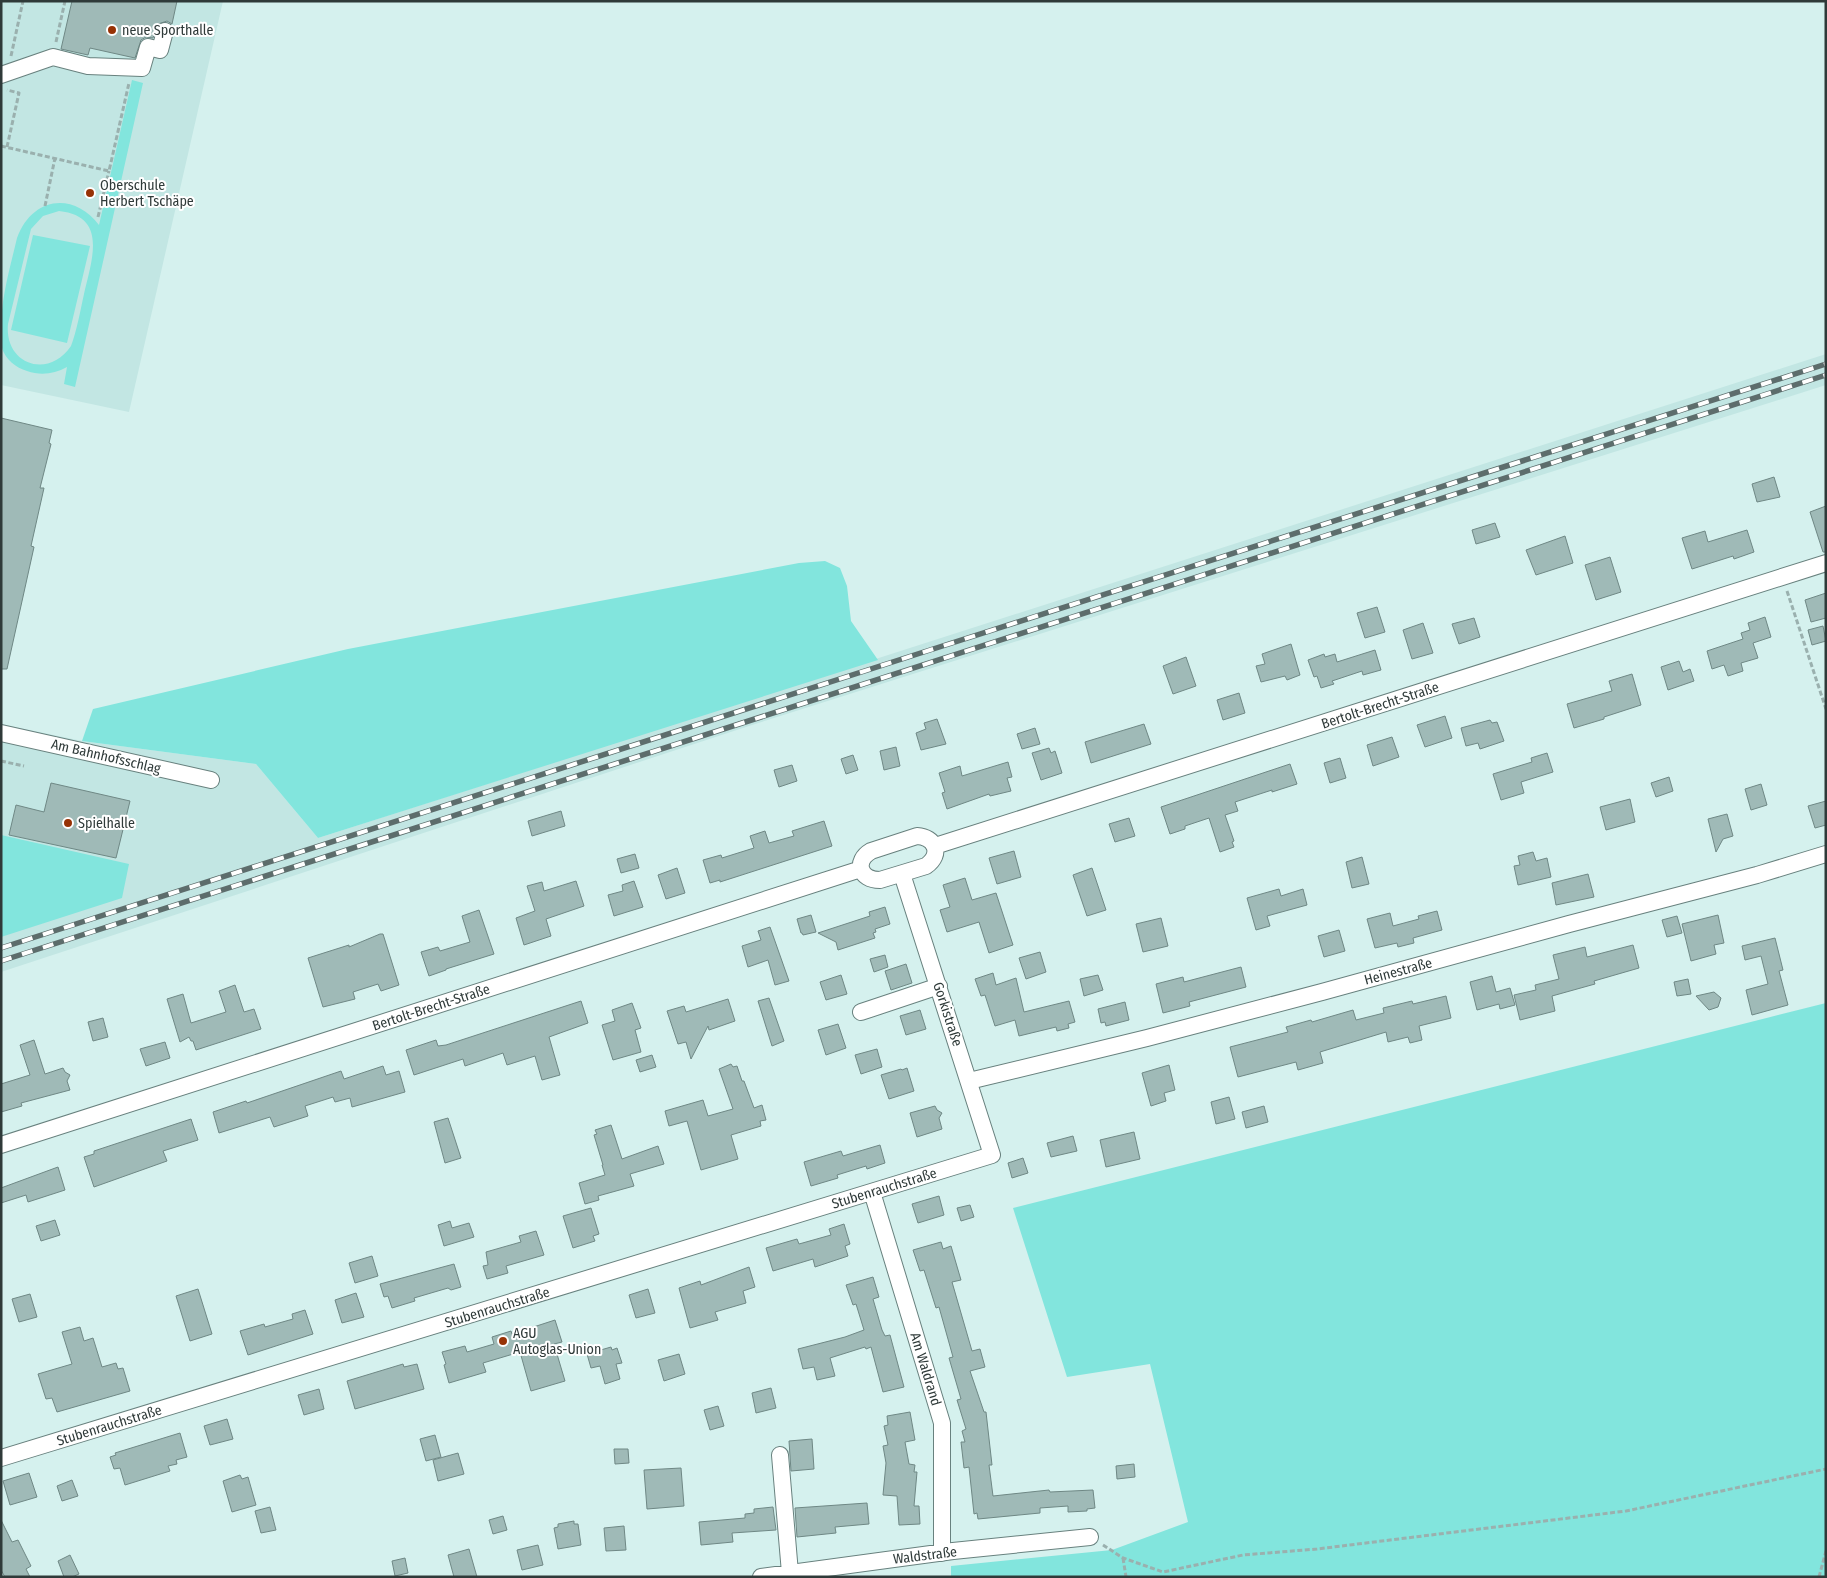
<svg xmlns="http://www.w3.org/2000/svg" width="1827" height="1578" font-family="'Fira Sans Condensed',sans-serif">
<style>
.built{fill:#c2e6e3}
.green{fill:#82e5dd;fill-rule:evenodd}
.building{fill:#9fbab7;stroke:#6f8885}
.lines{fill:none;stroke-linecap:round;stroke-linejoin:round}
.minor-casing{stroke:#68817e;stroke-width:18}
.path{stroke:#9ab0ae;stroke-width:3;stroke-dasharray:5 2.5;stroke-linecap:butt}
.minor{stroke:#fff;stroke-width:16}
.rail-casing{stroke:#5d6d6c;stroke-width:5.5}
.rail{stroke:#fff;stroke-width:4;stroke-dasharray:11;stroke-linecap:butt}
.poi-dot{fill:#973205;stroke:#fff;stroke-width:2}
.labels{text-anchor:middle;stroke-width:4;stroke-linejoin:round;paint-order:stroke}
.poi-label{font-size:14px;fill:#2f3a39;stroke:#fff;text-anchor:start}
.street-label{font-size:14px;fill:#2f3a39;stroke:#fff}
</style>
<rect width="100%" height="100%" fill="#d5f1ee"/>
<path class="built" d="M1 1H223L129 412 1 385Z
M1826 354V385L752 725 1 972V724L82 741 256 764 318 838Z"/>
<path class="green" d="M132 80 143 83 75 387 64 384 67 367C54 374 41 376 27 371 16 368 5 359 2 348 0 343 1 335 1 329 1 298 10 268 17 238 32 197 73 191 99 225ZM59 211C109 216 91 262 84 294 80 312 77 330 71 346 48 380 4 364 8 324L31 229 43 216Z
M33 235 90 246 67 343 11 330Z
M825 561 840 568 847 586 851 621 878 660 318 838 256 764 82 741 93 709 348 649 799 563Z
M1 835 129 864 122 898 1 937Z
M1826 1003V1577H951V1566L1112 1550 1188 1522 1150 1364 1067 1377 1013 1208Z"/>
<path class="building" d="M72 1H177L172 24 167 21 158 24 153 38 146 37 141 40 135 58 90 48 88 55 61 49Z
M1 418 52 430 49 443 51 444 40 488H44L31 546 34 547 7 669H1Z
M1774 477 1780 497 1757 502 1752 484Z
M1826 506V552H1823L1810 512Z
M1495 523 1500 537 1476 544 1472 530Z
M1747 530 1754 552 1734 559 1733 556 1692 569 1682 538 1705 531 1708 542Z
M1565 536 1573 563 1536 575 1526 550Z
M1610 557 1621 592 1596 600 1585 565Z
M1826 593V618L1811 622 1805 600Z
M1377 607 1385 632 1365 638 1357 613Z
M1765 617 1771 637 1753 643 1758 658 1741 663 1743 671 1728 676 1724 665 1712 669 1707 651 1743 639 1741 633 1750 630 1748 623Z
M1474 618 1480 637 1459 644 1452 624Z
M1423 623 1433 653 1412 659 1403 630Z
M1823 626 1826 641 1812 645 1808 630Z
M1291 644 1300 675 1287 680 1285 676 1261 682 1256 666 1265 664 1262 654Z
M1375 650 1381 670 1363 675 1362 671 1332 681 1334 684 1321 688 1317 676 1314 677 1308 660 1324 654 1325 657 1335 654 1337 662Z
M1186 657 1196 686 1173 694 1163 666Z
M1679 661 1683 672 1690 669 1694 681 1668 690 1661 667Z
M1632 674 1641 705 1604 717V719L1574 728 1567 704 1612 691 1609 681Z
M1239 693 1245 713 1223 720 1217 700Z
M1445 716 1452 738 1425 747 1417 725Z
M937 719 946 744 921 750 916 733 926 729 924 723Z
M1490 720 1492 723 1497 722 1504 741 1480 749 1478 743 1466 746 1461 728Z
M1144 724 1151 744 1091 763 1085 742Z
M1035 728 1040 744 1022 749 1017 734Z
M1392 737 1399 757 1373 766 1367 745Z
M896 747 900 766 884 770 880 751Z
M1049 748 1051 753 1055 751 1062 773 1041 780 1032 753Z
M1547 753 1553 772 1521 782 1524 793 1501 800 1493 774 1532 762 1531 758Z
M853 755 858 770 846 774 841 759Z
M1340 758 1346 778 1330 783 1324 763Z
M1008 762 1012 777 1007 778 1011 791 990 796 989 794 947 809 942 793 945 792 939 773 960 766 962 776Z
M1290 764 1297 784 1272 792V790L1235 802 1238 811 1225 815 1234 841 1232 842 1234 847 1220 852 1209 818 1185 826V829L1170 834 1161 807Z
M792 765 797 781 779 787 774 770Z
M1669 777 1673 791 1656 797 1651 783Z
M51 783 130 801 116 858 9 835 16 805 44 812Z
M1761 784 1767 805 1751 810 1745 789Z
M1630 799 1635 822 1606 830 1600 807Z
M1826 801V825L1815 828 1808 806Z
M561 811 565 826 532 836 528 821Z
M1727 814 1733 836 1723 839 1716 852 1708 819Z
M1129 818 1135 836 1115 842 1109 824Z
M824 821 832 846 720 882V880L710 883 703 860 721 855 722 858 754 848 750 836 765 831 769 843 794 836 792 831Z
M1014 851 1021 877 997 884 989 858Z
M1533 852 1536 861 1547 858 1551 877 1518 885 1514 866 1520 865 1518 856Z
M635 854 639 868 621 873 617 859Z
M1362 857 1369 884 1352 888 1346 862Z
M677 868 685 893 666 899 658 875Z
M1092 868 1106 910 1087 916 1073 875Z
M1588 874 1594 897 1556 905 1552 883Z
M965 878 972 900 996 893 1013 945 989 953 979 922 947 932 940 910 950 907 943 885Z
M576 881 584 906 546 919 551 936 524 945 516 918 535 911 527 886 542 882 544 891Z
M634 881 643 907 614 916 608 895 623 891 622 885Z
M1279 889 1281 896 1303 889 1307 905 1267 916 1270 926 1256 930 1247 898Z
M885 907 890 924 875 929 876 932 873 933 875 938 838 950 836 942 818 933 870 916 869 912Z
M479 910 494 954 446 969V970L429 976 421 952 438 947 440 951 470 942 462 916Z
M1437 911 1442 930 1413 938 1414 943 1398 947 1397 943 1375 948 1367 919 1390 913 1393 926 1419 919 1418 916Z
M811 915 816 932 803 935 802 933H801L797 919Z
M1718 915 1724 943 1714 945 1716 954 1691 961 1682 924Z
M1677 916 1682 933 1667 937 1662 920Z
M1161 918 1168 946 1143 952 1136 924Z
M770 927 789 981 775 985 768 960 748 967 742 946 761 940 758 931Z
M1339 930 1345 951 1324 957 1318 936Z
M380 934H383L399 985 381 991 378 984 353 992 355 999 323 1007 308 958 349 945V947Z
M1775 938 1783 970 1779 971 1788 1005 1752 1015 1746 990 1768 984 1761 956 1745 960 1742 946Z
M1633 945 1639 968 1594 981 1595 984 1552 996 1555 1011 1520 1020 1514 995 1536 990 1535 985 1559 979 1553 955 1585 947 1587 957Z
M1040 952 1046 972 1026 979 1019 958Z
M885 955 888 967 874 972 870 959Z
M906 964 912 983 891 990 885 971Z
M1241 967 1246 987 1189 1002 1190 1006 1163 1013 1156 984 1183 977 1184 982Z
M993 973 996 985 1016 978 1024 1012 1069 1001 1075 1022 1068 1024 1069 1028 1057 1031 1056 1027 1019 1036 1015 1020 995 1026 985 995 981 996 975 979Z
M841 975 847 994 826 1000 820 982Z
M1098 975 1103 990 1084 996 1080 979Z
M1492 976 1496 992 1510 988 1515 1005 1500 1009 1499 1004 1477 1010 1470 982Z
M1688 979 1691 994 1677 996 1674 982Z
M235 985 244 1012 254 1009 261 1029 196 1050 193 1041H191L189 1037 180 1042 167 999 183 994 191 1023 226 1012 219 991Z
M1714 992 1721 998 1718 1007 1709 1010 1696 996Z
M1446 996 1451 1018 1419 1026 1422 1040 1410 1043 1408 1037 1388 1042 1386 1032 1320 1052 1323 1063 1298 1070 1296 1062 1238 1077 1230 1047 1288 1032 1286 1027 1311 1020 1312 1022 1353 1010 1356 1020 1384 1013 1383 1008 1412 1001 1413 1004Z
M769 998 784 1041 772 1046 758 1001Z
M728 999 735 1021 709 1030 708 1026 691 1059 686 1042 678 1044 667 1011 684 1006 686 1012Z
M581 1001 588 1023 549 1037 560 1075 542 1080 535 1056 507 1065 503 1053 465 1066 463 1059 414 1075 406 1050 436 1040 438 1046 446 1045Z
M1125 1002 1129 1020 1106 1026 1105 1022 1101 1023 1098 1009Z
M632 1003 641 1028 635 1030 641 1052 613 1060 602 1025 615 1021 612 1010Z
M920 1010 926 1029 906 1035 900 1016Z
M103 1018 108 1037 93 1041 88 1022Z
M838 1024 846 1048 826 1055 818 1030Z
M34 1040 45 1074 63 1068 65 1072 70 1075 67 1081 70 1090 21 1103 22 1106 1 1112V1084L30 1075 20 1045Z
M165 1042 170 1058 146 1066 140 1049Z
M877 1049 882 1067 861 1074 855 1055Z
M652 1055 656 1067 640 1072 636 1060Z
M731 1064 733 1067 737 1066 742 1081H744L754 1108 762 1105 766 1120 760 1121 761 1126 731 1135 738 1159 701 1170 687 1121 669 1126 665 1111 703 1100 708 1116 733 1109 719 1069Z
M1169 1065 1175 1090 1164 1093 1166 1101 1151 1106 1142 1073Z
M383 1066 386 1075 399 1071 405 1092 352 1107 350 1098 335 1102 333 1097 305 1106 308 1116 274 1127 270 1117 219 1133 213 1112 246 1101 247 1103 341 1071 344 1079Z
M907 1068 914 1091 889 1099 881 1075 901 1069 902 1070Z
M1229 1097 1235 1119 1216 1124 1211 1102Z
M935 1106 937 1110 942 1113 939 1118 942 1129 917 1137 910 1113Z
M1264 1106 1268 1122 1246 1128 1242 1112Z
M448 1118 461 1158 445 1163 434 1122Z
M191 1119 198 1140 163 1151 167 1161 94 1187 84 1157 94 1154V1151Z
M611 1125 622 1159 658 1146 664 1164 630 1174 634 1186 598 1196 599 1200 585 1204 579 1183 605 1175 602 1165H603L594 1135 597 1134 595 1130Z
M1134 1132 1140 1159 1106 1167 1100 1140Z
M1073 1136 1077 1151 1051 1157 1047 1143Z
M880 1145 885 1163 867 1169 866 1166 837 1175 838 1178 811 1186 804 1162 841 1151 843 1156Z
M1023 1158 1028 1173 1012 1178 1008 1163Z
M58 1167 65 1190 28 1202 26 1195 1 1203V1188Z
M939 1196 944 1215 918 1223 912 1204Z
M970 1205 974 1217 961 1221 957 1208Z
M591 1208 599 1234 593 1236 595 1241 573 1248 563 1216Z
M55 1220 60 1235 41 1241 36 1226Z
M450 1221 452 1228 469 1223 474 1237 444 1246 438 1225Z
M844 1224 850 1244 845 1246 848 1256 815 1267 813 1259 773 1271 766 1248 797 1239 799 1244 831 1235 829 1229Z
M536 1231 544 1255 506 1266 508 1273 487 1279 483 1266 488 1265 486 1252 521 1242 519 1236Z
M941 1242 943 1249 951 1246 961 1280 952 1282 972 1351 980 1349 985 1367 970 1371 984 1412H986L992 1465H989L993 1496 1049 1490 1050 1492 1093 1490 1095 1508 1087 1509V1511L1068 1512V1506L1040 1508V1513L978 1519 977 1513 974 1514 969 1467 964 1468 961 1442H965L962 1431 966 1429 957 1400 961 1399 949 1358 953 1357 939 1307 936 1308 924 1270 920 1271 913 1250Z
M372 1256 378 1276 355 1283 349 1263Z
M454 1264 461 1287 451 1290 448 1288 414 1298 415 1301 392 1308 388 1296 384 1297 380 1284Z
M749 1267 755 1287 743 1291 746 1303 715 1312 718 1320 690 1328 679 1288 700 1281 701 1285Z
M873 1277 879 1297 873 1299 882 1330 885 1336 890 1335 904 1387 883 1392 871 1347 866 1349 865 1347 830 1358 835 1376 817 1380 814 1367 803 1369 798 1349 845 1337 864 1330 856 1304 853 1305 846 1285Z
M198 1289 212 1334 190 1341 176 1296Z
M648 1289 655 1313 636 1318 629 1295Z
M356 1293 364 1317 342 1323 335 1300Z
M30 1294 37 1317 19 1322 12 1299Z
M305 1310 313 1334 248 1355 240 1331 264 1324 265 1327 293 1319 292 1314Z
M555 1320 562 1342 554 1344 565 1381 531 1391 520 1352 483 1363 486 1372 449 1383 444 1365 446 1364 442 1352 465 1346 467 1352 494 1344 492 1337 511 1331 512 1334Z
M80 1327 84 1341 93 1338 102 1367 116 1363 118 1369 123 1368 130 1391 57 1412 52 1398 46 1399 38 1374 72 1364 62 1332Z
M611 1347 612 1350 617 1348 622 1363 616 1364 620 1379 605 1384 600 1366 591 1368 587 1354Z
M679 1354 685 1374 664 1381 658 1360Z
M403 1364 404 1367 417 1364 424 1389 355 1409 347 1381Z
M771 1388 776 1408 756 1413 752 1393Z
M319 1389 324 1409 304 1415 298 1395Z
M718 1406 724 1426 710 1430 704 1410Z
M910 1412 915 1440 905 1442 909 1464 915 1465 914 1472H917L914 1506H919L920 1524 899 1525 897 1496 883 1495 886 1463 883 1446 888 1445 884 1426 888 1425 887 1416Z
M227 1419 233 1439 210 1445 204 1426Z
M180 1433 187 1457 176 1460 177 1464 168 1466 170 1471 125 1485 120 1468 114 1469 110 1457 116 1455 115 1453Z
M435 1435 441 1457 426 1461 420 1439Z
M812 1439 814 1469 791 1471 789 1441Z
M614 1449H628L629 1463 615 1464Z
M458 1453 464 1474 438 1481 433 1460Z
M1134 1464 1135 1477 1117 1479 1116 1466Z
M681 1468 684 1506 647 1509 644 1470Z
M29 1473 37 1497 10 1505 3 1481Z
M240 1475 242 1479 248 1477 256 1505 232 1512 223 1481Z
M72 1480 78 1496 62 1501 57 1486Z
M867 1503 869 1524 835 1527 836 1533 797 1537 795 1508Z
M270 1507 276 1530 261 1533 255 1511Z
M773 1507 776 1530 732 1533 733 1542 701 1545 699 1522 745 1518V1514L754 1513V1509Z
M503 1516 507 1530 493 1534 489 1520Z
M1 1520 12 1542 18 1540 31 1566 26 1569 30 1577H5L1 1570Z
M574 1521V1524H578L581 1545 558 1549 554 1528 558 1527V1524Z
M624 1526 626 1550 606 1551 604 1528Z
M538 1545 543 1565 522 1570 517 1550Z
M469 1549 477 1577H454L448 1555Z
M70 1555 79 1574 72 1577H64L58 1561Z
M405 1558 408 1573 395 1576 392 1561Z"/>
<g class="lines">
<g class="minor-casing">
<path id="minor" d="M1 75 53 57 88 66 142 68 148 47 160 50 165 31
M1 733 211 780
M917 836C935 837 943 854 926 866L880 880C859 880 854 861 871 851Z
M935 846 1826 563
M861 1012 939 986
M969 1081 1147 1038 1322 992 1569 924 1757 875 1826 854
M1 1145 861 869
M872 1192 942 1423V1553
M780 1455 790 1573
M1 1458 992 1155 902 874
M761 1577 953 1551 1090 1537"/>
</g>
<path class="path" d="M56 42 65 1
M11 56 23 1
M1 146 109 171 129 83
M7 147 19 93 7 90
M45 206 55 158
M98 217 109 171
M1787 591 1826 709
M1 761 24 766
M1103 1545 1123 1558 1163 1572 1243 1555 1317 1549 1626 1511 1826 1469
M1123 1558 1126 1577
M1819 1577 1826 1551"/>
<use href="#minor" class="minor"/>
<g class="rail-casing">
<path id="rail" d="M1 948 930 650 1826 364
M1 961 1826 375"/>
</g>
<use href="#rail" class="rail"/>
</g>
<g class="poi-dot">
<circle cx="112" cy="30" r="5"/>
<circle cx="90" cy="193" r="5"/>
<circle cx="68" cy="823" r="5"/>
<circle cx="503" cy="1341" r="5"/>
</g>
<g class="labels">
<g class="poi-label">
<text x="122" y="35">neue Sporthalle</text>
<text x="100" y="190">Oberschule<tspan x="100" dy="16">Herbert Tschäpe</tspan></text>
<text x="78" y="828">Spielhalle</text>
<text x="513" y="1338">AGU<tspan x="513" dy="16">Autoglas-Union</tspan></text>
</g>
<g class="street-label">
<text transform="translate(1380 705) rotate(-18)" y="5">Bertolt-Brecht-Straße</text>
<text transform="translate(106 756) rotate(13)" y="5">Am Bahnhofsschlag</text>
<text transform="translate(1398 971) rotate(-15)" y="5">Heinestraße</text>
<text transform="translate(431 1007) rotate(-18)" y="5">Bertolt-Brecht-Straße</text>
<text transform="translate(948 1014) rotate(72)" y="5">Gorkistraße</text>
<text transform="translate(884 1188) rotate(-17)" y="5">Stubenrauchstraße</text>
<text transform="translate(497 1307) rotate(-17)" y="5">Stubenrauchstraße</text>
<text transform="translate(926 1369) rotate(73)" y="5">Am Waldrand</text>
<text transform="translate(109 1425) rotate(-17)" y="5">Stubenrauchstraße</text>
<text transform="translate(925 1555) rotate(-7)" y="5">Waldstraße</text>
</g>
</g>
<rect width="1827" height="1578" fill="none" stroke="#2f3a39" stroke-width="5"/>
</svg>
